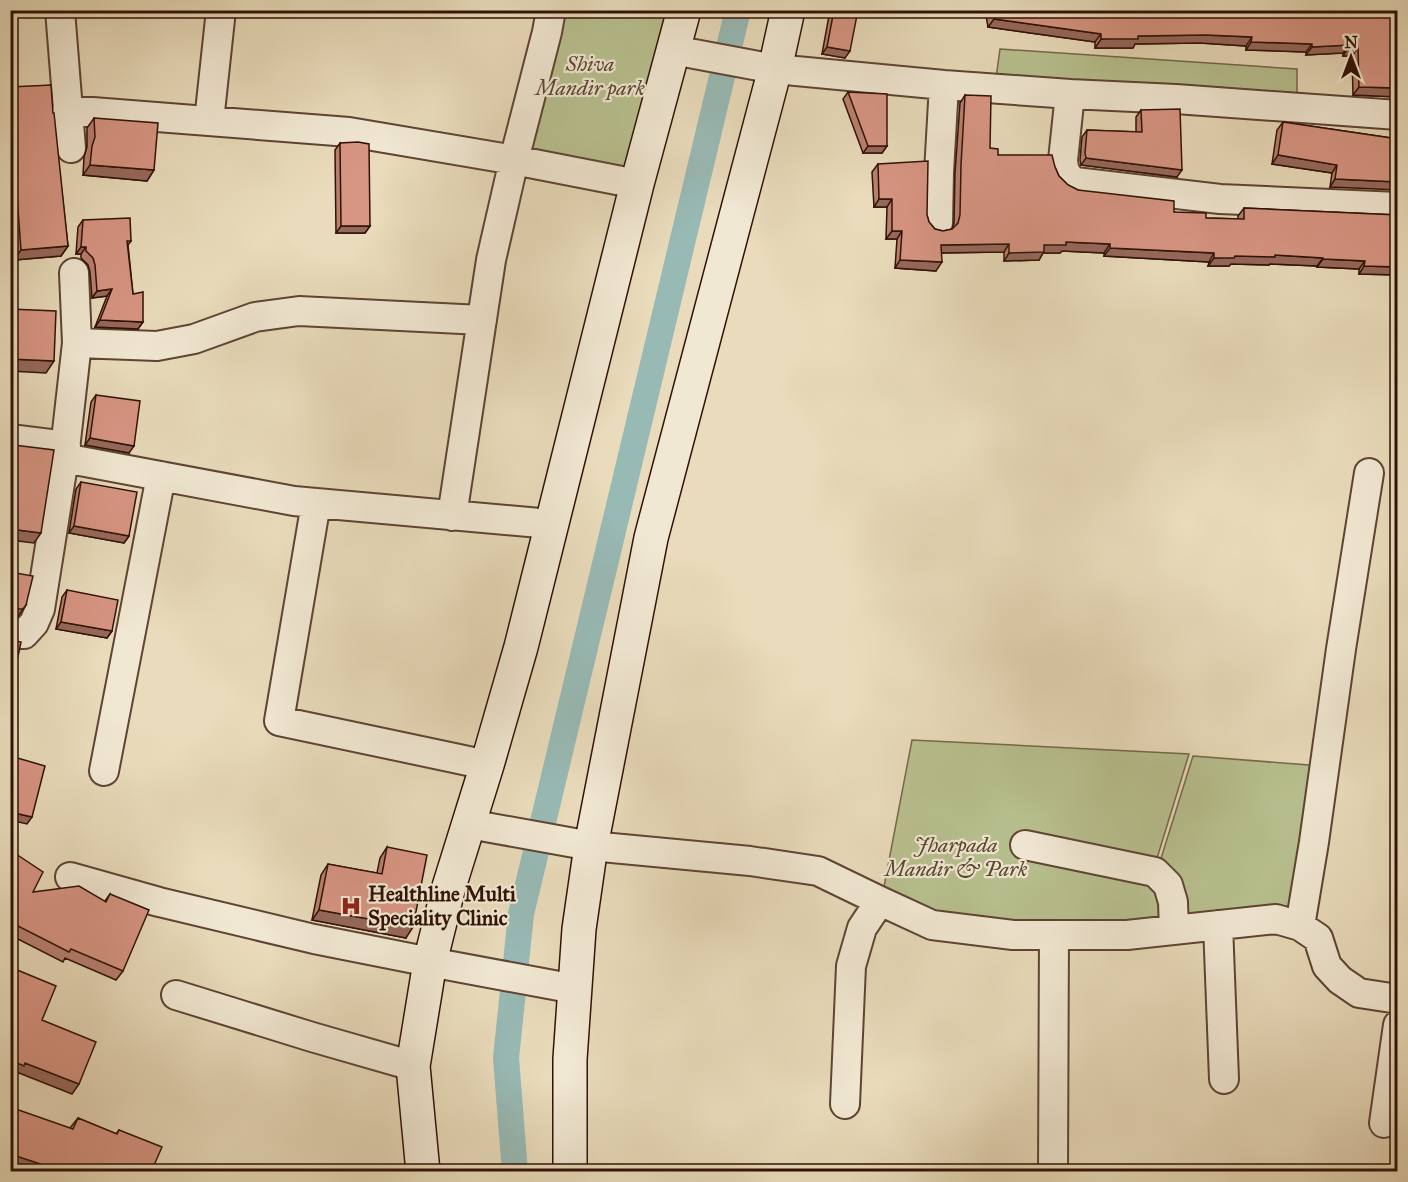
<svg xmlns="http://www.w3.org/2000/svg" width="1408" height="1182" font-family="'IM FELL Great Primer',serif">
<style>
.green{fill:#b8c08f;stroke:#74694a;stroke-width:1.5}
.lines{fill:none;stroke-linecap:round;stroke-linejoin:round}
.canal{stroke:#98bab5;stroke-width:26}
.street-casing{stroke:#5e4433;stroke-width:32}
.secondary-casing{stroke:#301206;stroke-width:36}
.street{stroke:#f1e8d3;stroke-width:28}
.secondary{stroke:#f1e8d3;stroke-width:33}
.wall{fill:#b98071;stroke:#301206;stroke-width:1.5}
.shaded-wall{fill:#96685c;stroke:#301206;stroke-width:1.5}
.building{fill:#d79583;stroke:#301206;stroke-width:1.5}
.labels{text-anchor:middle;stroke-width:4.5;stroke-linejoin:round;paint-order:stroke}
.park-label{font-size:21px;font-style:italic;fill:#59462f;stroke:#f1e8d3}
.poi-label{font-size:21px;font-weight:bold;fill:#301206;stroke:#f1e8d3;text-anchor:start}
</style>
<rect width="100%" height="100%" fill="#e9dbbb"/>
<filter id="stains"><feTurbulence type="fractalNoise" baseFrequency=".00333" numOctaves="4"/><feColorMatrix values="0 0 0 0 .2 0 0 0 0 .09 0 0 0 0 .02 0 0 0 .5 -.17"/></filter>
<radialGradient id="worn" r=".72"><stop offset=".6" stop-color="#630" stop-opacity="0"/><stop offset="1" stop-color="#630" stop-opacity=".3"/></radialGradient>
<path class="green" d="M537 11H671L628 179 514 160Z
M1000 49 1297 69V101L996 78Z
M912 740 1189 754 1154 868 1153 876 1169 926 933 921 882 897Z
M1193 756 1322 766 1299 924 1175 927 1158 868Z"/>
<g class="lines">
<path class="canal" d="M515 1172 506 1058 521 914 738 10"/>
<g class="street-casing">
<path id="street" d="M60 10 71 148
M673 50 775 69 944 85 1070 94 1176 99 1398 115
M1070 94 1063 160C1064 171 1066 176 1075 182L1220 199 1398 207
M67 110 349 132 514 160 637 184
M209 121 221 10
M938 223 939 172 944 85
M77 343 157 346 194 339 255 317 299 311 482 320
M10 439 66 446
M64 458 294 501 551 524
M316 503 279 721 487 765
M452 516 491 260 514 160 547 32 551 10
M10 634H24L34 623 40 609 64 458 77 343 74 273
M104 771 161 476
M469 824 591 846 750 861 818 871 880 901 932 925 1013 935H1127L1276 919 1300 926 1318 938 1327 966 1340 980 1359 993 1398 999
M1025 845 1155 872 1168 885 1173 902 1174 930
M70 877 159 902 314 939 430 962 575 989
M1218 925 1224 1079
M1300 926 1314 842 1341 649 1369 473
M176 995 312 1037 413 1066
M845 1104 851 966 862 928 880 901
M1384 1123 1398 1025
M1053 1172 1054 935"/>
</g>
<g class="secondary-casing">
<path id="secondary" d="M423 1172 413 1066 430 962 448 890 487 765 521 647 637 184 684 10
M570 1172V1059L579 929 591 846 651 538 775 69 788 10"/>
</g>
<use href="#street" class="street"/>
<use href="#secondary" class="secondary"/>
</g>
<path class="wall" d="M830 10H858L845 58 822 54Z
M985 10H1398V97L1353 95 1352 56H1343V53L1306 55V52L1246 50V46L1200 43 1135 44 1133 48H1095V42L988 27Z
M10 87 53 113 68 246 61 256 14 260 10 206Z
M848 92 887 146 882 153H863L843 99Z
M965 95 990 148 998 155 1055 167 1059 176 1068 185 1078 190 1174 212 1206 218 1238 219V216L1244 208 1398 215V275L1359 274V269L1317 267V266L1270 264 1269 265 1231 264 1229 266H1208L1209 262 1104 256V253L1062 251 1060 253H1043L1039 260 1004 261V252L941 253 936 271 895 268 897 239H886L887 207H874L872 172 878 164 927 215 929 222 935 229 943 231 952 229 954 223 955 173 960 103Z
M1141 110 1177 177 1081 165 1080 160 1082 137 1087 130 1136 132V117Z
M94 118 154 170 147 181 83 175 84 157 87 147V128Z
M1283 122 1398 139 1330 187 1332 173 1272 164 1277 130Z
M340 143 370 226 365 233H336L335 150Z
M83 220 131 241 128 245 133 294 143 322 138 329 95 327 107 296 92 298 90 272 88 265 81 258V254H76L78 227Z
M96 395 129 453 85 445 91 402Z
M81 482 129 536 124 543 69 533 76 489Z
M67 590 112 631 107 638 56 629 62 597Z
M387 847 406 938 312 920 321 875 328 864 377 873 380 858Z
M10 850 33 892 105 901 110 894 123 971 116 980 65 958 63 962 10 935Z
M78 1118 116 1134 119 1130 151 1172H29L70 1128Z"/>
<path class="shaded-wall" d="M994 19 1101 34 1095 42 988 27Z
M1206 35 1252 37 1246 46 1200 43 1135 44 1133 48H1095L1101 39 1138 36Z
M1251 42 1312 44 1306 52 1246 50Z
M1349 45 1343 53 1306 55 1312 47Z
M827 47 850 51 845 58 822 54Z
M1348 48H1358L1352 56H1343Z
M1359 87 1398 88V97L1353 95Z
M868 146H887L882 153H863Z
M1278 155 1337 165 1332 173 1272 164Z
M1086 158 1182 170 1177 177 1081 165Z
M90 165 154 170 147 181 83 175Z
M1335 179 1398 182V190L1330 187Z
M879 199H892L887 207H874Z
M341 226H370L365 233H336Z
M892 231H902L897 239H886Z
M1066 242 1110 244 1104 253 1062 251 1060 253H1043L1039 260 1004 261 1009 253 1044 245Z
M1009 244 1004 252 935 253 941 245Z
M68 246 61 256 14 260 21 250Z
M81 247H86L81 254H76Z
M1110 248 1214 253 1209 262 1104 256Z
M1275 255 1323 258 1317 266 1270 264 1269 265 1231 264 1229 266H1208L1214 258 1235 256Z
M1323 259 1365 261 1359 269 1317 267Z
M900 260 942 262 936 271 895 268Z
M1364 266 1398 267V275L1359 274Z
M112 289 107 296 92 298 97 291Z
M100 320 143 322 138 329 95 327Z
M10 359 54 361 46 373 10 371Z
M90 438 134 446 129 453 85 445Z
M74 526 129 536 124 543 69 533Z
M10 529 41 533 34 543 10 540Z
M26 605 17 618H10V610Z
M61 622 112 631 107 638 56 629Z
M10 812 32 817 27 824 10 820Z
M319 910 413 927 406 938 312 920Z
M10 1060 25 1063 79 1084 72 1094 19 1073 17 1075 10 1072Z
M10 1154 56 1169 55 1172H29L10 1165Z"/>
<path class="building" d="M834 10H858L850 51 827 47Z
M992 10H1398V88L1359 87 1358 48H1348L1349 45 1312 47V44L1251 42 1252 37 1206 35 1138 36V39H1101V34L994 19Z
M51 85 53 113H54L68 246 21 250 14 155H10V87Z
M848 92 887 94V146H868Z
M965 95 991 96 990 148 998 149V155H1052L1055 167 1059 176 1068 185 1078 190 1174 201V212L1206 213V218L1244 219V208L1398 215V267L1364 266 1365 261 1323 259V258L1275 255V257L1235 256 1234 258H1214V253L1110 248V244L1066 242V245H1044V252L1009 253V244L941 245 942 262 900 260 902 231H892V199H879L878 164 928 161 927 215 929 222 935 229 943 231 952 229 958 223 960 215 961 165Z
M1180 109 1182 170 1086 158 1085 153 1087 130 1142 132 1141 110Z
M94 118 158 123 154 170 90 165 92 146 95 137Z
M1283 122 1398 139V182L1335 179 1337 165 1278 155Z
M358 142 369 144 370 226H341L340 143Z
M130 218 131 241H127L133 294 143 292V322L100 320 112 289 97 291 95 265 93 258 86 251V247H81L83 220Z
M10 309 56 311 54 361 10 359Z
M96 395 140 401 134 446 90 438Z
M10 444 14 445 54 450 41 533 10 529Z
M81 482 137 492 129 536 74 526Z
M10 572 33 576 26 605 23 609H16L10 610Z
M67 590 118 600 112 631 61 622Z
M10 640 21 642 10 695Z
M14 757 45 766 32 817 10 812V768Z
M387 847 427 855 413 927 319 910 328 864 382 874Z
M10 850 43 872 33 892 79 886 106 902 110 894 149 910 123 971 71 949 69 952 10 922Z
M10 967 56 986 42 1020 96 1042 79 1084 25 1063 24 1066 10 1060Z
M10 1107 73 1129 78 1118 117 1134 119 1130 162 1147 151 1172H57L56 1171V1169L10 1154Z"/>
<defs>
<g id="hospital-bare" transform="scale(1.62)"><path d="M-5-5h3v3.5h4V-5h3V5h-3V1.5h-4V5h-3Z" fill="#8f2418" stroke="#f1e8d3" stroke-width="2.5" paint-order="stroke"/></g>
</defs>
<g fill-rule="evenodd">
<use href="#hospital-bare" x="351" y="906"/>
</g>
<g class="labels">
<g class="park-label">
<text x="590" y="71">Shiva<tspan x="590" dy="24">Mandir park</tspan></text>
<text x="956" y="852">Jharpada<tspan x="956" dy="24">Mandir &amp; Park</tspan></text>
</g>
<g class="poi-label">
<text x="368" y="901">Healthline Multi<tspan x="368" dy="24">Speciality Clinic</tspan></text>
</g>
</g>
<rect width="1408" height="1182" fill="none" stroke="#e9dbbb" stroke-width="36"/>
<rect x="12" y="12" width="1384" height="1158" fill="none" stroke="#301206" stroke-width="3"/>
<rect x="18" y="18" width="1372" height="1146" fill="none" stroke="#301206" stroke-width="1.5"/>
<g transform="translate(1351 57)" stroke="#f1e8d3" stroke-width="4.5" paint-order="stroke">
<path d="M0-4.5L10 22L0 15L-10 22Z" fill="#301206"/>
<text y="-9" font-size="16" font-weight="bold" text-anchor="middle" fill="#301206">N</text>
</g>
<rect width="100%" height="100%" filter="url(#stains)"/>
<rect width="100%" height="100%" fill="url(#worn)"/>
</svg>
